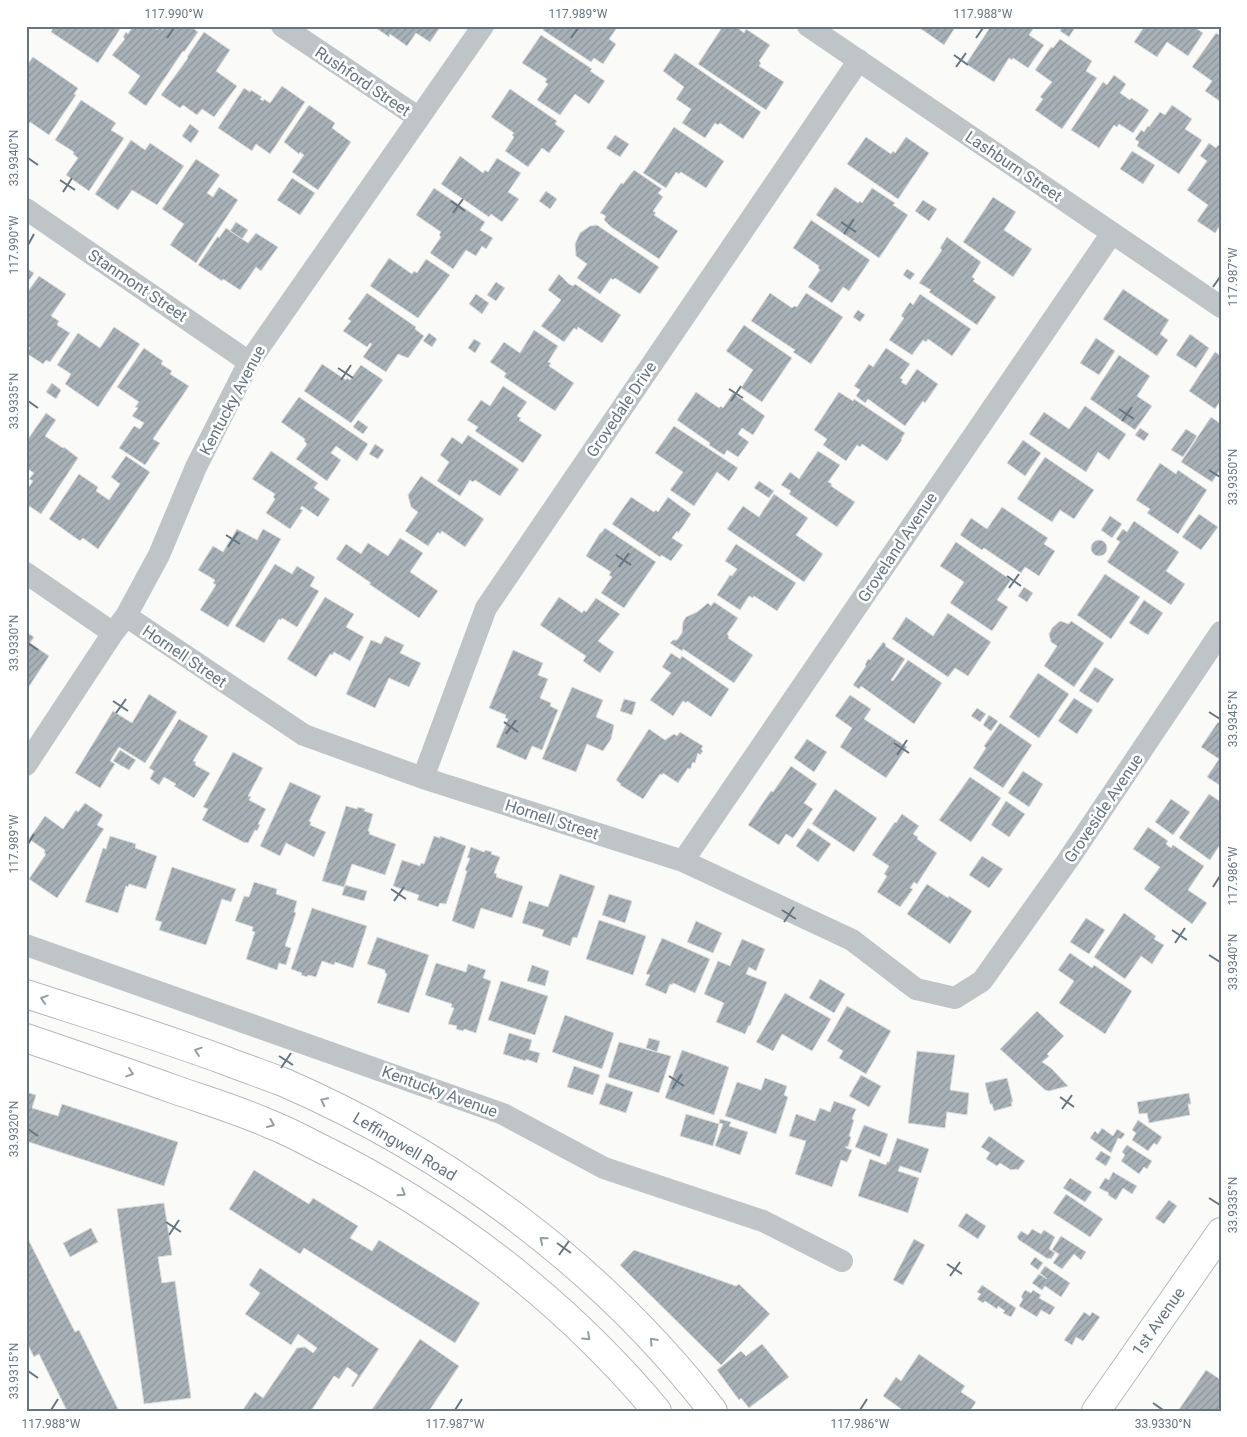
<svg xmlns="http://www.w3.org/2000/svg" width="1247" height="1437" font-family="Roboto,sans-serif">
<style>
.building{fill:url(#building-hatch);stroke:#dcdcda}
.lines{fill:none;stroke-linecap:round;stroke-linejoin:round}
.secondary-casing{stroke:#b4b9be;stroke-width:30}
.minor{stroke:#bfc4c7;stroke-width:22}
.secondary{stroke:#fff;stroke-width:28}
.oneway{stroke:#949ea7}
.ticks{fill:none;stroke:#667581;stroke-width:2}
.labels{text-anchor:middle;stroke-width:5;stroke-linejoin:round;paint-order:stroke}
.street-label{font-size:16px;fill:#667581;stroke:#fff}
.neatline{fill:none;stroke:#667581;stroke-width:2}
.ticks-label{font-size:12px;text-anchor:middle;fill:#667581}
</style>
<defs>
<pattern id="building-hatch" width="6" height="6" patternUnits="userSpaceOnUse" patternTransform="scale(1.25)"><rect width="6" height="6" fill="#a8b1b7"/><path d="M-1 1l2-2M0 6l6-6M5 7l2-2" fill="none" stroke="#8d959a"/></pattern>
</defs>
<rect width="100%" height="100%" fill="#fafaf8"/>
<path class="building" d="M54 26H122L98 63 51 32Z
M133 26H154L157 30 159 27 163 30 166 26H190L198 32 184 52 183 51 146 106 128 93 140 76 112 55 125 39 123 37 126 32 128 34Z
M373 26H441L430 42 416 33 407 46 390 34 389 37Z
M546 26H618L609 39 616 44 603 64 594 58 591 62 543 30Z
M723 26H735L744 33 746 29 770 45 759 61 761 63 759 66 784 82 766 110 698 64Z
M917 26H956L944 45Z
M991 26H1035L1029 35 1044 45 1028 68 1013 58 1012 60 1009 58 994 82 966 64Z
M1063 26H1076L1069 37 1060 31Z
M1142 26H1193L1203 33 1188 56 1167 42 1157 57 1134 42 1144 27Z
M204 32 230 50 216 71 237 86 214 117 202 109 197 115 183 105 180 108 161 95 188 58 187 57Z
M1216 33 1221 36V102L1205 91 1212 81 1192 67Z
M541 35 592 69 590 71 605 81 589 104 575 94 560 115 537 100 548 84 545 82 547 79 522 63Z
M1060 39 1092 61 1086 71 1097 78 1062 129 1035 110 1043 99 1040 97 1052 82 1035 70 1051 47 1053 48Z
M675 53 761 112 743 139 720 123 718 125 715 123 705 138 682 123 691 109 676 99 684 87 663 71Z
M33 57 78 88 74 94 76 95 49 135 30 122 29 124 26 122V66Z
M1114 75 1126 84 1120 93 1130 100 1131 98 1149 110 1133 133 1119 124 1117 127 1114 125 1099 148 1071 130 1103 82 1107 85Z
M282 86 305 102 270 154 256 144 252 151 218 128 244 88 250 92 251 90 262 97 260 99 263 101 264 99 270 103Z
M510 89 557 121 555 124 565 131 549 153 542 148 528 167 505 151 514 137 512 135 514 133 491 117Z
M81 100 116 123 111 130 124 138 89 191 66 175 78 158 73 154 74 152 55 140Z
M309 105 335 123 332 128 351 142 318 190 292 172 304 155 300 152 299 154 284 142Z
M1172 105 1192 119 1185 129 1202 140 1179 174 1137 146 1139 142 1135 139 1141 130 1144 132 1148 126 1149 127 1160 112 1165 115Z
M190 124 199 131 191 143 182 136Z
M674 127 724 161 706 188 681 172 679 174 676 172 666 188 643 173Z
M615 135 629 144 620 157 606 148Z
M866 137 891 154 893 151 895 153 906 137 929 153 898 199 847 164Z
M131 140 145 150 150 143 184 166 157 205 132 190 118 210 95 194Z
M1209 143 1216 148 1218 145 1221 147V224L1215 233 1197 221 1208 205 1187 190 1207 161 1200 156Z
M1132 151 1155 165 1143 184 1120 169Z
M460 156 483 173 485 170 488 172 497 158 521 173 508 192 519 199 502 222 491 214 489 217 441 184Z
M196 159 220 175 207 193 213 197 219 187 238 200 196 263 170 245 184 224 162 209Z
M634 170 662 189 658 193 663 197 653 211 656 213 654 215 678 231 659 259 611 227 604 220 606 216 600 213 621 183 623 184Z
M292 178 315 193 300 215 277 200Z
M835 187 858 203 860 201 862 203 872 188 895 203 893 205 908 215 879 258 816 215Z
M434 188 485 222 480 230 493 238 486 249 482 246 476 256 466 250 453 269 430 253 441 237 439 235 441 232 416 215Z
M546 191 557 199 550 209 539 201Z
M993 197 1016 212 1004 230 1032 249 1013 277 963 242Z
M923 200 937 209 929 221 915 211Z
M811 220 870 260 849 291 843 287 832 303 808 287 820 270 818 268 819 266 793 248Z
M236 222 248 230 242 239 230 231Z
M597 225 659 267 640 294 615 278 613 280 611 278 600 294 577 278 587 264 576 256 575 244 580 233 590 226Z
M226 228 248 243 256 233 278 247 261 271 256 267 240 290 223 279 222 281 198 265 218 236 219 238Z
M947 237 981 262 972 277 975 279 973 281 996 297 977 325 929 292 931 290 919 283 942 250 940 248Z
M389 258 412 274 414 271 417 273 426 259 450 275 418 318 370 286Z
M26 268 34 273 26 285Z
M907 269 915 274 910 280 903 275Z
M559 274 569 284 573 286 575 284 621 315 602 343 578 327 577 330 574 328 564 342 541 326 561 300 548 290Z
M39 276 66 294 51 316 59 321 57 325 70 333 50 362 46 360 43 364 26 353 30 348 26 346V294Z
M496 282 505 288 496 301 487 295Z
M1123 289 1169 320 1160 334 1168 340 1157 356 1103 319Z
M367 293 416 327 415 329 424 336 408 358 398 354 386 372 363 357 372 344 370 343 367 347 343 331 351 321 348 319Z
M770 293 792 308 794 306 797 307 806 293 843 317 811 364 793 352 795 350 751 321Z
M476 294 489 303 482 314 469 304Z
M920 294 971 329 952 356 928 339 926 342 923 340 912 355 889 340 904 318 901 316 910 302 913 305Z
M858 310 865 315 860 322 853 317Z
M744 325 792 358 762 402 741 388 753 370 726 351Z
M114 327 140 344 98 407 65 384 71 374 57 365 78 333 100 348Z
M534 330 558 346 548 362 551 363 549 366 574 383 555 411 504 377 506 373 490 362 504 342 520 353Z
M429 333 437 339 432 347 423 341Z
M1190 334 1209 348 1196 368 1176 355Z
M1096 338 1115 351 1099 375 1080 363Z
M474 339 481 343 475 353 468 348Z
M144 348 163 361 161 364 172 371 170 374 189 386 153 439 160 443 145 465 119 448 134 426 140 429 144 423 132 416 138 408 135 407 139 402 117 387Z
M886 348 910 364 900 378 903 380 901 382 906 385 917 369 938 384 925 403 923 401 905 426 868 399 865 403 856 396 860 390 854 386 869 364 873 367Z
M1215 352 1221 356V400L1215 409 1189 391Z
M1119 355 1150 376 1137 396 1152 406 1135 430 1090 399Z
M322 364 346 380 347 378 350 380 361 365 383 380 351 423 304 391Z
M52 383 61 390 56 399 46 392Z
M503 386 527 402 517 416 521 418 519 420 542 435 523 463 475 431 478 427 467 420 481 400 490 406Z
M696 392 719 408 721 406 723 408 733 393 765 416 753 435 742 428 738 434 749 442 738 457 727 450 724 455 709 445 710 443 677 420Z
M839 392 853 401 854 399 905 433 901 439 902 440 887 461 862 444 860 447 857 445 846 461 823 445 827 439 814 430Z
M299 397 368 444 357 461 336 446 331 453 341 460 327 481 296 459 307 444 304 441 305 439 281 422Z
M1085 406 1126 434 1109 460 1098 452 1086 472 1029 434 1044 412 1069 429Z
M46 413 56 420 45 436 63 448 64 447 78 458 41 514 26 504V491L33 481 29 479 34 473 26 468V442Z
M1211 417 1221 424V469L1212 482 1181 462Z
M358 420 368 427 363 434 353 427Z
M674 426 738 468 729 481 717 472 694 506 670 490 683 472 655 453Z
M1140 428 1149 434 1144 441 1135 435Z
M1186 429 1197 436 1183 457 1171 450Z
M468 435 519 469 500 496 475 480 473 482 470 480 460 496 437 481 449 462 440 455 452 437 462 444Z
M1023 440 1041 453 1025 476 1007 463Z
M375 444 384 450 378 459 369 454Z
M271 451 318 483 314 488 330 499 318 517 302 506 300 509 303 510 290 529 266 513 275 499 273 497 275 494 252 479Z
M818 451 840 465 828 482 832 484 831 486 855 502 837 527 789 494 791 491 781 485 790 472 799 479Z
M126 456 150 472 98 549 83 538 80 541 49 519 79 474 98 487 96 491 109 500 120 484 111 477Z
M1045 457 1094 490 1074 519 1060 510 1052 522 1017 499Z
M1160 463 1176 474 1178 470 1207 490 1178 534 1147 513 1150 509 1136 500Z
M421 476 484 519 465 547 442 531 440 534 438 532 428 546 405 531 418 512 411 507 408 495Z
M759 481 774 491 769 498 754 488Z
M774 494 808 518 796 535 823 554 804 582 727 529 743 506 759 517Z
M631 497 654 512 656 510 658 512 668 497 691 514 678 533 677 531 672 538 683 545 671 561 661 555 660 557 612 524Z
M1002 507 1048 538 1044 544 1055 551 1039 576 1025 567 1021 573 984 548 982 550 960 535 971 518 987 529Z
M1199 514 1218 527 1201 550 1182 537Z
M1110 516 1122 524 1112 538 1101 530Z
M1134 521 1179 552 1166 571 1185 584 1171 605 1107 562 1120 542 1116 539 1123 529 1127 532Z
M605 528 656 562 624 608 601 593 612 577 609 575 611 572 586 556 600 533H601Z
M237 529 257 540 263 529 281 539 228 627 200 610 216 585 213 583 215 580 198 570 213 546 223 552Z
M400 538 423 553 410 572 438 591 419 618 369 584 371 583 336 559 346 544 361 554 368 543 388 556Z
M1091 548a8 8 0 1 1 16 0a8 8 0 1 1-16 0Z
M956 542 1011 580 997 600 1008 607 992 631 950 603 964 582 940 566Z
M736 544 796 583 777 611 754 596 753 598 749 596 740 610 717 595 730 575 732 576 737 569 725 561Z
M275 564 292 574 297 566 315 577 310 586 319 591 297 627 282 618 281 620 279 619 264 643 235 626Z
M1105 574 1140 597 1111 639 1077 615Z
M1024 587 1033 593 1027 602 1018 596Z
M325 597 354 614 346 627 364 637 350 661 334 652 332 655 330 654 316 677 287 659Z
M559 597 582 613 584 610 586 612 596 598 620 614 598 641 614 652 600 673 583 661 586 656 540 625Z
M1144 600 1163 613 1148 635 1129 623Z
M714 602 738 618 727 634 729 636 728 638 753 655 734 683 683 649 682 651 670 643 673 640H677L682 633 683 622 686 617 697 612 708 603 711 606Z
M948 613 991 642 968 676 955 668 948 677 892 639 906 617 933 636Z
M1060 621 1069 624 1071 621 1104 643 1074 687 1044 666 1057 646 1051 642 1049 634 1052 628Z
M26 632 34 637 30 643 49 656 28 688 26 687Z
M385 636 404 645 400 653 421 663 409 687 389 678 375 708 346 694 371 640 381 644Z
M883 642 886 644 885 646 905 659 891 680 893 681 908 660 942 683 914 724 861 686 859 689 853 685 866 666 865 665 868 659 870 660Z
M513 650 543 663 538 675 548 679 540 698 551 703 550 706 558 710 542 750 532 746 526 760 496 747 508 719 505 718 506 715 489 708Z
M671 653 680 659 682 656 729 689 711 717 687 701 686 703 683 701 673 716 650 700 671 673 662 667Z
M1095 667 1114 679 1098 703 1079 691Z
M1038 673 1069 694 1039 738 1009 717Z
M572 687 603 700 596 717 614 725 611 739 603 751 587 744 576 772 542 759Z
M149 694 177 712 145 763 119 747 110 761 115 764 100 788 75 773 113 711 132 723Z
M850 695 871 709 864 719 907 747 886 778 840 747 852 728 835 716Z
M1074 698 1093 710 1077 734 1058 721Z
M624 699 636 702 632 715 620 711Z
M977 708 986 714 980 722 971 716Z
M989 715 998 721 991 731 983 725Z
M179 719 208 736 193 761 196 762 195 765 210 773 194 798 174 786 176 784 164 777 159 785 150 779 154 771 149 768Z
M1218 722 1221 724V786L1207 777 1219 759 1201 747Z
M1000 723 1032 745 1003 788 973 768 986 748 984 746Z
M649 729 665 740 674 734 677 736 680 732 703 746 701 749 703 751 700 755 698 753 695 763 693 762 691 765 692 766 690 769 688 768 678 783 663 773 662 775 660 774 643 799 620 785 621 784 616 780Z
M807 739 827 752 814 772 794 758Z
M120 750 136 760 129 770 113 761Z
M233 752 263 768 248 796 251 797 249 800 266 809 258 824 260 825 257 831 255 830 248 843 245 842V843L202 820 208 809 203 807Z
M791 766 817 784 804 803 813 809 793 838 786 834 779 845 748 825 771 791 773 792Z
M1023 771 1043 784 1029 807 1008 793Z
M970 777 1001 798 971 842 939 820Z
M290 782 321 796 309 821 311 822 310 825 326 832 314 857 286 843 280 856 260 846Z
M835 789 877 818 854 852 812 824Z
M1209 794 1221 802V843L1210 860 1179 838Z
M1171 799 1190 812 1173 835 1155 822Z
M1006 801 1025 814 1009 837 991 825Z
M85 803 103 815 97 825 104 829 57 898 29 879 46 854 44 853 45 850 29 839 45 816 63 829 76 810 78 812Z
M346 806 357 809 358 807 365 809 364 811 373 814 368 831 370 832 369 834 396 844 385 875 352 864 344 887 322 881Z
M902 814 919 826 913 834 918 837 917 839 937 853 917 884 914 882 910 888 913 889 900 907 877 892 887 876 884 874 889 866 872 855 895 822 896 823Z
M1148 827 1168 841 1166 844 1171 848 1173 845 1204 866 1188 890 1207 903 1192 924 1144 889 1160 867 1133 849Z
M808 828 831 844 818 862 796 846Z
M110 836 136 844 135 848 157 856 146 889 129 884 128 887 126 886 118 913 85 902 103 848 106 849Z
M434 836 440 838V836L466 846 446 904 440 903 438 907 417 900 419 895 393 886 402 860 420 866 421 863 424 864Z
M471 847 484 852 485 850 492 852 491 854 500 857 494 873 497 874 496 877 523 886 512 918 481 908 474 929 452 921 467 871 465 870 470 858H467Z
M982 856 1003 869 989 888 969 875Z
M172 867 236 889 231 902 222 899 206 945 159 930 162 922 155 920Z
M560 874 595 886 577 938 573 937 570 946 542 936 544 930 522 923 529 901 548 907Z
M254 882 277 889 276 894 297 901 294 912 296 913 285 946 291 948 286 965 279 963 277 970 246 959 255 932 252 931 253 927 235 921 244 896 249 897Z
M927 884 948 898 949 896 972 911 950 944 907 914Z
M345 885 367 891 364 901 342 895Z
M609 894 632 901 625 923 602 915Z
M312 908 367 926 353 968 335 962 334 965 322 961 316 977 308 975 307 977 301 975 302 973 291 969Z
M1124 913 1156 936 1154 939 1164 945 1152 964 1141 956 1125 979 1094 957Z
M1086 918 1105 930 1089 954 1070 942Z
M599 920 646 936 633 975 586 959Z
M696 921 722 933 713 953 687 942Z
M377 937 429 955 409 1013 377 1003 387 974 385 973V970L367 964Z
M662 938 710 959 695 993 673 983 672 985 670 984 666 994 645 985 650 975 646 974Z
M742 939 765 949 756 971 749 967 746 974 767 982 750 1026 749 1025 745 1034 716 1022 724 1003 704 994 718 961 730 966Z
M1070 953 1092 968 1094 965 1132 991 1105 1034 1059 1003 1074 981 1058 970Z
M436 963 466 972 468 964 486 970 483 978 491 981 476 1033 464 1029 463 1031 456 1029 457 1026 448 1024 454 1008 451 1007 452 1004 425 995Z
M532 965 549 971 545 986 527 981Z
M820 979 845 994 834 1013 809 998Z
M501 981 548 996 535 1035 488 1020Z
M785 993 831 1019 812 1051 782 1034 773 1051 756 1042Z
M847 1006 891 1031 866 1074 839 1058 843 1051 827 1041Z
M1037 1011 1064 1036 1047 1054 1049 1056 1042 1062 1051 1068 1068 1086 1049 1091 1045 1090 1000 1049Z
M565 1015 614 1033 602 1069 552 1052Z
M509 1033 532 1040 529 1050 540 1053 537 1063 526 1059V1061L503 1054Z
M649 1038 660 1041 657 1052 646 1048Z
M619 1042 671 1056 659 1093 608 1077Z
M682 1050 729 1067 714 1115 665 1098Z
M917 1051 955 1055 950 1090 969 1093 967 1115 947 1112 945 1128 908 1123Z
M574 1066 600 1075 593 1095 567 1087Z
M861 1075 881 1086 869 1107 849 1096Z
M765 1078 787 1086 784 1095 788 1097 776 1134 725 1116 737 1082 761 1090Z
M1007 1078 1013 1102H1011L1012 1106 994 1111 992 1104H990L985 1083Z
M606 1083 633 1092 626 1113 599 1104Z
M26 1092 36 1095 32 1108 58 1116 62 1104 178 1142 164 1186 26 1141Z
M1189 1093 1191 1104H1188L1190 1115 1149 1123 1147 1113 1139 1114 1137 1102Z
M834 1101 856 1109 852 1119 854 1120 849 1136 851 1137 848 1147 846 1146V1148L852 1150 847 1162 841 1160 832 1187 795 1174 806 1141 789 1136 796 1114 815 1121 820 1108 830 1112Z
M686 1114 719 1124 713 1146 680 1136Z
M720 1119 731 1122 729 1126 748 1132 740 1155 715 1146 723 1124 719 1123Z
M1138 1120 1162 1137 1157 1145 1154 1143 1148 1151 1132 1140 1136 1133 1132 1130Z
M864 1125 888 1134 880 1157 855 1147Z
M1102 1128 1113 1136 1117 1129 1125 1134 1121 1139 1118 1138 1111 1153 1090 1138 1095 1131 1098 1134Z
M989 1136 1025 1161 1018 1170 1016 1169 1011 1170 1000 1163 997 1166 986 1159 990 1153 981 1147Z
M897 1138 929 1149 921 1173 900 1166 898 1171 919 1178 908 1213 858 1196 870 1159 886 1165 887 1162H889Z
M1127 1145 1152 1161 1147 1169 1144 1167 1139 1174 1121 1161 1125 1155 1122 1152Z
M1101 1151 1111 1157 1106 1166 1095 1159Z
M254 1170 309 1204 313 1198 358 1226 350 1238 372 1251 379 1240 480 1303 455 1343 304 1248 300 1254 229 1209Z
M1113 1172 1137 1186 1132 1194 1123 1188 1116 1200 1108 1195 1109 1193 1099 1188 1105 1178 1109 1180Z
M1070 1178 1092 1192 1085 1202 1063 1188Z
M1066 1194 1103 1219 1090 1237 1053 1213Z
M1169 1200 1177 1206 1164 1224 1155 1218Z
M164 1203 172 1255 158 1257 162 1283 175 1281 191 1398 144 1404 117 1209Z
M966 1213 986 1226 978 1239 958 1226Z
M91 1228 98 1242 70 1257 63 1243Z
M1032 1229 1041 1234 1044 1230 1055 1237 1049 1249 1055 1253 1051 1259 1049 1258 1048 1259 1019 1240 1017 1237 1021 1231 1028 1235Z
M26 1235 75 1332 79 1330 119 1411H67L39 1354 34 1357 26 1341Z
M1061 1236 1086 1252 1081 1260 1074 1254 1062 1269 1053 1263 1059 1254 1052 1250Z
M914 1239 925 1245 903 1285 893 1280Z
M634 1250 736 1286 739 1284 770 1314 721 1365 620 1265Z
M1035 1257 1043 1263 1038 1270 1030 1264Z
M1045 1266 1070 1283 1061 1297 1045 1286 1042 1290 1032 1283 1039 1274 1047 1279 1040 1273Z
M260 1268 379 1349 353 1387 351 1386 358 1375 347 1367 339 1379 334 1376 311 1411H242L255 1392 263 1398 297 1348 305 1347 313 1353 317 1348 298 1334 291 1345 245 1314 260 1293 249 1285Z
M982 1285 1016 1308 1011 1317 1003 1313 1005 1311 998 1306 997 1309 985 1301 983 1303 977 1299 981 1294 977 1292Z
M1025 1290 1031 1293 1033 1290 1041 1295 1039 1298 1055 1307 1050 1315 1041 1310 1037 1317 1019 1306 1023 1299 1021 1297Z
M1084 1312 1090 1316 1092 1312 1100 1317 1083 1341 1076 1337 1072 1345 1064 1340Z
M420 1339 459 1366 429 1411H371Z
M762 1344 789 1377 749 1408 741 1398 739 1400 717 1370 741 1351 746 1356Z
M919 1354 965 1386 961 1392 976 1402 970 1411H904L883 1396 896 1377 901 1381Z
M1206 1370 1221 1380V1411H1178Z"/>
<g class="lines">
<g class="secondary-casing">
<path id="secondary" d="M26 994C94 1016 162 1037 229 1062 247 1069 265 1075 283 1082 449 1154 602 1267 713 1411
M26 1038C76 1055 126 1072 176 1090 208 1101 241 1111 272 1125 288 1131 304 1140 320 1148 448 1211 565 1301 657 1411
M1096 1411 1221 1232"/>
</g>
<path class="minor" d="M282 26 419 118
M808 26 1221 307
M26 209 249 362
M26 573 113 633
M126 616 304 735 423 778 683 861 852 940 916 989 955 998 982 981 1068 860 1221 632
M26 765 113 633 126 616 159 555 196 467 249 362 483 26
M423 778 486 608 859 60
M683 861 1112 233
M26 945 503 1114 604 1168 763 1221 842 1261"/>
<use href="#secondary" class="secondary"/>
</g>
<defs><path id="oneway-chevron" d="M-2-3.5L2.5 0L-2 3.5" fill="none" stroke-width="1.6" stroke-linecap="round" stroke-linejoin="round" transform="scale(1.25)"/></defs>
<g class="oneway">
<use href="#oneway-chevron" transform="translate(44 999) rotate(-162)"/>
<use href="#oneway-chevron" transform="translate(198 1051) rotate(-161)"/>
<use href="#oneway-chevron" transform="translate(130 1073) rotate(19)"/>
<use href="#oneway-chevron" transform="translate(324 1101) rotate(-154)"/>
<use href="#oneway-chevron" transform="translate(271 1124) rotate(23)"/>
<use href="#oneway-chevron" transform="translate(402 1193) rotate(33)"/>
<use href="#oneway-chevron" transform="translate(543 1240) rotate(-140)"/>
<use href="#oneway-chevron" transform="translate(587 1337) rotate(43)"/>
<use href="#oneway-chevron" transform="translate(653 1341) rotate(-132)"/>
</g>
<path class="ticks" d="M167 38 174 28M571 38 578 28M976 38 983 28M954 55 968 65M956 67 966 53M28 158 38 165M60 180 75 190M63 192 72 178M451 201 465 211M453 213 463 199M841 222 856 232M844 234 854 219M28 245 34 234M1213 287 1220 277M338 368 353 378M341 380 351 365M729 389 743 398M28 401 38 408M731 401 741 386M1119 409 1134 419M1122 421 1132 407M1209 470 1220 477M226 535 240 544M228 547 238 532M616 555 631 565M619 567 629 553M1007 576 1021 586M1009 588 1019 574M28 643 38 650M113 701 128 711M1209 712 1220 719M116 713 126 699M504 722 518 732M506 734 516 720M894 743 909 753M897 755 907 740M28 844 34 834M1213 887 1220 876M391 889 406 899M394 901 404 887M782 910 796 919M784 922 794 907M1172 930 1187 940M1175 943 1185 928M1209 955 1220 962M279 1056 293 1065M281 1068 291 1053M669 1076 684 1086M672 1089 682 1074M1060 1097 1074 1107M1062 1109 1072 1095M28 1129 38 1136M1209 1198 1220 1205M166 1222 181 1232M169 1235 179 1220M557 1243 571 1253M559 1255 569 1241M947 1264 962 1274M950 1276 960 1262M28 1371 38 1378M1153 1403 1163 1410M51 1410 58 1399M455 1410 462 1399M860 1410 867 1399"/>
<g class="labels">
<g class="street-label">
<text transform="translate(363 81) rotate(34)" y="6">Rushford Street</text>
<text transform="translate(1014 166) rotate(34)" y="6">Lashburn Street</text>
<text transform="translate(138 285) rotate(34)" y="6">Stanmont Street</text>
<text transform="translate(232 400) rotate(-62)" y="6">Kentucky Avenue</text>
<text transform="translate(621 409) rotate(-56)" y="6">Grovedale Drive</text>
<text transform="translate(897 547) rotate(-56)" y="6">Groveland Avenue</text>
<text transform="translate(185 656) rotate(34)" y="6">Hornell Street</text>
<text transform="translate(1103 808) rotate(-56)" y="6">Groveside Avenue</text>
<text transform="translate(552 819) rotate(18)" y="6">Hornell Street</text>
<text transform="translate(440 1091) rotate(20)" y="6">Kentucky Avenue</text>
<text transform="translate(405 1146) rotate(31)" y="6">Leffingwell Road</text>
<text transform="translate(1158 1321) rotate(-55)" y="6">1st Avenue</text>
</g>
</g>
<rect width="1247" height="1437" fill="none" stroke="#ffffff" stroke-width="55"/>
<rect x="28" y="28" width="1192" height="1382" class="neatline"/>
<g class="ticks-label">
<text x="174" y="18">117.990°W</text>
<text x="578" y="18">117.989°W</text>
<text x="983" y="18">117.988°W</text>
<text transform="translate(14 158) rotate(-90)" y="4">33.9340°N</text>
<text transform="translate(14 245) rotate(-90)" y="4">117.990°W</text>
<text transform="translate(1233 277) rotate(-90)" y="4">117.987°W</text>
<text transform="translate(14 401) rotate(-90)" y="4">33.9335°N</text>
<text transform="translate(1233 477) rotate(-90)" y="4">33.9350°N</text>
<text transform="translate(14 643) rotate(-90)" y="4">33.9330°N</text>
<text transform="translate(1233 719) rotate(-90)" y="4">33.9345°N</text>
<text transform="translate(14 844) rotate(-90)" y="4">117.989°W</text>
<text transform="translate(1233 876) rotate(-90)" y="4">117.986°W</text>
<text transform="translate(1233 962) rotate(-90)" y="4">33.9340°N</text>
<text transform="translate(14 1129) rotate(-90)" y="4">33.9320°N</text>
<text transform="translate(1233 1205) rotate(-90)" y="4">33.9335°N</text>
<text transform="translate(14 1371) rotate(-90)" y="4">33.9315°N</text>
<text x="51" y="1428">117.988°W</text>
<text x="455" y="1428">117.987°W</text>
<text x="860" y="1428">117.986°W</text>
<text x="1163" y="1428">33.9330°N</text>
</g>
</svg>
